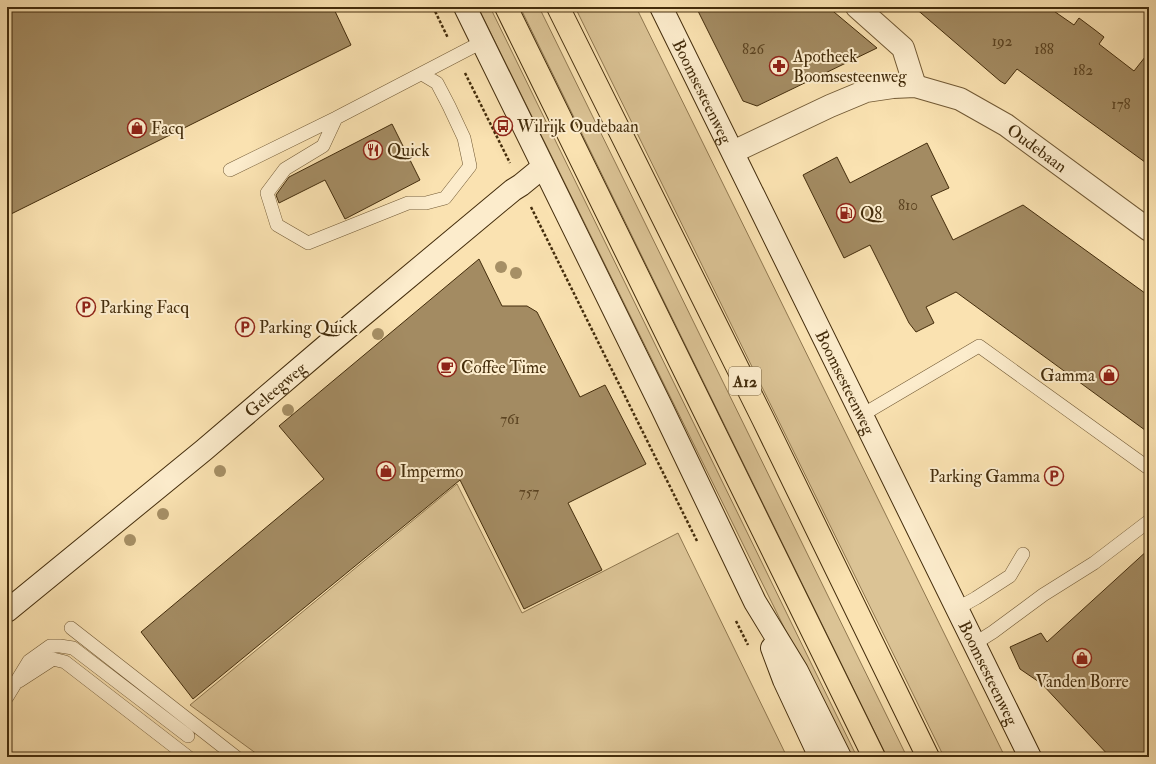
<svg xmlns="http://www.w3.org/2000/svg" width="1156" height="764" font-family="'IM FELL Double Pica',serif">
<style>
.green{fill:#dbc395;stroke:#907850}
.building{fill:#a38b62;stroke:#442d0c}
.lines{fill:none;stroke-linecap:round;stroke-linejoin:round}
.lane-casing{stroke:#725a35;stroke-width:14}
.street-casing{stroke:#725a35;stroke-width:24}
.secondary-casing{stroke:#442d0c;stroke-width:24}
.highway-casing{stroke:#442d0c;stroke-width:24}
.path{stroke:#442d0c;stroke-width:2.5;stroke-dasharray:3 2;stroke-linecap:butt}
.lane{stroke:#fceccc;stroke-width:13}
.street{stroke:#fceccc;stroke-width:22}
.secondary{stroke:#fceccc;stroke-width:22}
.highway{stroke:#fae2b1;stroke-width:22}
.tree{fill:#a68f65}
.labels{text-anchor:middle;stroke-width:4;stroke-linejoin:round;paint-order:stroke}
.number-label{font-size:15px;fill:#5c4422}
.shield{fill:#fceccc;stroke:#7b6646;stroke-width:1}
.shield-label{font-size:16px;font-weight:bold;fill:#442d0c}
.poi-label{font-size:17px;fill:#442d0c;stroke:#fceccc;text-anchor:start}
.street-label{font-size:17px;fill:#442d0c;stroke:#fceccc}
</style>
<rect width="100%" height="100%" fill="#fae2b1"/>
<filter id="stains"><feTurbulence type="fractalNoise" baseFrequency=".005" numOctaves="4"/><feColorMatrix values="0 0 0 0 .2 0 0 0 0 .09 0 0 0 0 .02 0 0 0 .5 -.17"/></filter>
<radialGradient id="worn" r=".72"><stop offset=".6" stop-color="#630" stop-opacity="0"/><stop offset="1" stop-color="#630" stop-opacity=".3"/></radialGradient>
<path class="green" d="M478 7H490L857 757H848Z
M520 7H539L907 757H887Z
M575 7H636L1005 757H944Z
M457 484 522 613 678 533 787 757H261L190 705Z"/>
<path class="building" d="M7 7H333L351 45 7 216Z
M696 7H828L877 48 757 106 743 101Z
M914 7H1048L1074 25 1079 18 1095 30 1104 37 1099 44 1134 71 1149 52V165L1017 69 1005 84 1000 81Z
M392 124 420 180 345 219 325 180 279 203 276 195 289 177Z
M927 143 949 188 931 196 953 240 1023 205 1149 296V433L956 292 926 307 934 323 916 332 909 323 870 245 844 258 803 175 837 157 850 183Z
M479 259 502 306H527L537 312 580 397 605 385 646 464 568 503 602 570 524 609 460 480 193 699 141 632 324 479 279 426Z
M1149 549V757H1110L1042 684 1020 669 1010 647 1041 633 1047 642Z"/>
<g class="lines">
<g class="lane-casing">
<path id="lane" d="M336 118 323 146 285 169 267 193 277 225 308 243 408 203H426L445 198 470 166 464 138 449 106 437 83 422 74
M230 170 336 118 482 42
M862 415 979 346 1147 467H1149
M958 608 976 598 1010 576 1023 554
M71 628 236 757
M974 644 993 632 1043 595 1094 563 1149 521
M19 681 53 659 65 662 188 757
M7 697 29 661 50 646H60L73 648 188 736"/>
</g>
<g class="street-casing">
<g id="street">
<path d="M857 7 903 48 915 86"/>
<path id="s1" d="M733 152 830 106 866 91 893 87 915 86 960 99 1006 125 1149 230"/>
</g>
</g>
<g class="secondary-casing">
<g id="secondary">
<path d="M465 7 661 406 755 602 797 671 840 757"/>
<path id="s2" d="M661 7 1030 757"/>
<path id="s3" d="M7 611 204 450 327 345 513 190 521 185 543 167"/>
<path d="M772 648 784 680 820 757"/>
</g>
</g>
<g class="highway-casing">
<path id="highway" d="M506 7 874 757
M558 7 763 419 928 757"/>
</g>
<path class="path" d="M433 7 448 38
M465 73 510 163
M531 207 697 541
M736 621 748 645"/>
<use href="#lane" class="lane"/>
<use href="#street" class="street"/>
<use href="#secondary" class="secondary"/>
<use href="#highway" class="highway"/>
</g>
<g class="tree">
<circle cx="501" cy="267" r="6"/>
<circle cx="516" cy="273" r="6"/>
<circle cx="378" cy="334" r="6"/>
<circle cx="288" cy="410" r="6"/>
<circle cx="220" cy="471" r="6"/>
<circle cx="163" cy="514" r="6"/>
<circle cx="130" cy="540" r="6"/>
</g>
<defs>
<g id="pharmacy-ring" transform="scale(1)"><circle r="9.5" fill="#fceccc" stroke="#8f2418" stroke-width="1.5"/><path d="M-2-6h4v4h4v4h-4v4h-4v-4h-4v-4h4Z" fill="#8f2418"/></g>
<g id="bus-ring" transform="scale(1)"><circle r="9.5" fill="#fceccc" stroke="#8f2418" stroke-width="1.5"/><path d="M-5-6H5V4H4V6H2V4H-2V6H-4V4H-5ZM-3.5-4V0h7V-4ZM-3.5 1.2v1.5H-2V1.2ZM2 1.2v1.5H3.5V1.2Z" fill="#8f2418"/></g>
<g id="shop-ring" transform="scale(1)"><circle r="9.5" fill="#fceccc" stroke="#8f2418" stroke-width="1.5"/><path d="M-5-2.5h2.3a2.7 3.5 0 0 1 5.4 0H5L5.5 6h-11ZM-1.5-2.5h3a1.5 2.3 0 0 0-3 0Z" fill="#8f2418"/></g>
<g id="restaurant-ring" transform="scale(1)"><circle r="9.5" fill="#fceccc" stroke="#8f2418" stroke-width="1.5"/><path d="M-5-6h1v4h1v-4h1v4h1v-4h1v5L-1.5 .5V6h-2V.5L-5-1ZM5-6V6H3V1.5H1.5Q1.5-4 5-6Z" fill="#8f2418"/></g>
<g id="fuel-ring" transform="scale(1)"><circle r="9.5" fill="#fceccc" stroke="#8f2418" stroke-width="1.5"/><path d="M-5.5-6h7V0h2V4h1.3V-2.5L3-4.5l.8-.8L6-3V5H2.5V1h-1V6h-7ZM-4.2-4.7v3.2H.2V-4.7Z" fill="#8f2418"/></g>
<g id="parking-ring" transform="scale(1)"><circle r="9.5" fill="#fceccc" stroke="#8f2418" stroke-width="1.5"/><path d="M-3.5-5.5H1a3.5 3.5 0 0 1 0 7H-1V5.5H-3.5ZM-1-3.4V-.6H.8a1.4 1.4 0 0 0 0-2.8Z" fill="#8f2418"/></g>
<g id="cafe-ring" transform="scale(1)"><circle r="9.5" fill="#fceccc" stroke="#8f2418" stroke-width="1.5"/><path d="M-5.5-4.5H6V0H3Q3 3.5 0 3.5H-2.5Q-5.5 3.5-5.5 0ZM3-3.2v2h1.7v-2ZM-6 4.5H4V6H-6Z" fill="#8f2418"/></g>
</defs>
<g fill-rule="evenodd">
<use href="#pharmacy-ring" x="779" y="66"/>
<use href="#bus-ring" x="503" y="126"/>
<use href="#shop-ring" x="137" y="128"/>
<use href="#restaurant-ring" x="373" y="150"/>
<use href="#fuel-ring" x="846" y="213"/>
<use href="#parking-ring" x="86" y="307"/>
<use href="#parking-ring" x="245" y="327"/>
<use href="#cafe-ring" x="447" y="367"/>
<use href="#shop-ring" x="1109" y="375"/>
<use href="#shop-ring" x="386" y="471"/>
<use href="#parking-ring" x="1054" y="476"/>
<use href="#shop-ring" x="1082" y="658"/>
</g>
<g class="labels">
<g class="number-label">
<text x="1002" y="46">192</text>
<text x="753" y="54">826</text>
<text x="1044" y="54">188</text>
<text x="1083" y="75">182</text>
<text x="1121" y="109">178</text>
<text x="908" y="210">810</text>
<text x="510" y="424">761</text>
<text x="529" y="497">757</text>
</g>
<rect class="shield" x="729" y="367" width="32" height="28" rx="3"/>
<g class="shield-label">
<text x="745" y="387">A12</text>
</g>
<g class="poi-label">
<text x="793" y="62">Apotheek<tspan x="793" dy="20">Boomsesteenweg</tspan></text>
<text x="517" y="132">Wilrijk Oudebaan</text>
<text x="151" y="134">Facq</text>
<text x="387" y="156">Quick</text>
<text x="860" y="219">Q8</text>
<text x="100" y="313">Parking Facq</text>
<text x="259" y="333">Parking Quick</text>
<text x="461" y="373">Coffee Time</text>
<text x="1095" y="381" text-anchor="end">Gamma</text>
<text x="400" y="477">Impermo</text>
<text x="1040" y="482" text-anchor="end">Parking Gamma</text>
<text x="1082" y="687" text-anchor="middle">Vanden Borre</text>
</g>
<g class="street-label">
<text dy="6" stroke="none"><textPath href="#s2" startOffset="94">Boomsesteenweg</textPath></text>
<text dy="6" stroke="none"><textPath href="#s1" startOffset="334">Oudebaan</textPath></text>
<text dy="6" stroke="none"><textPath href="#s2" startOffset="418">Boomsesteenweg</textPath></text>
<text dy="6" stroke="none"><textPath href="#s3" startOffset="348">Geleegweg</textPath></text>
<text dy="6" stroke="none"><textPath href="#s2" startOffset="742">Boomsesteenweg</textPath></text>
</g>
</g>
<rect width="1156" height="764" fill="none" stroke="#fae2b1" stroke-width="24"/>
<rect x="8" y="8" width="1140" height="748" fill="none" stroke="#442d0c" stroke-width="2"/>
<rect x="12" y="12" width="1132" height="740" fill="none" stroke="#442d0c"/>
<rect width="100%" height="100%" filter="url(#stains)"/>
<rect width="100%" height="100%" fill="url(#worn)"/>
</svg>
